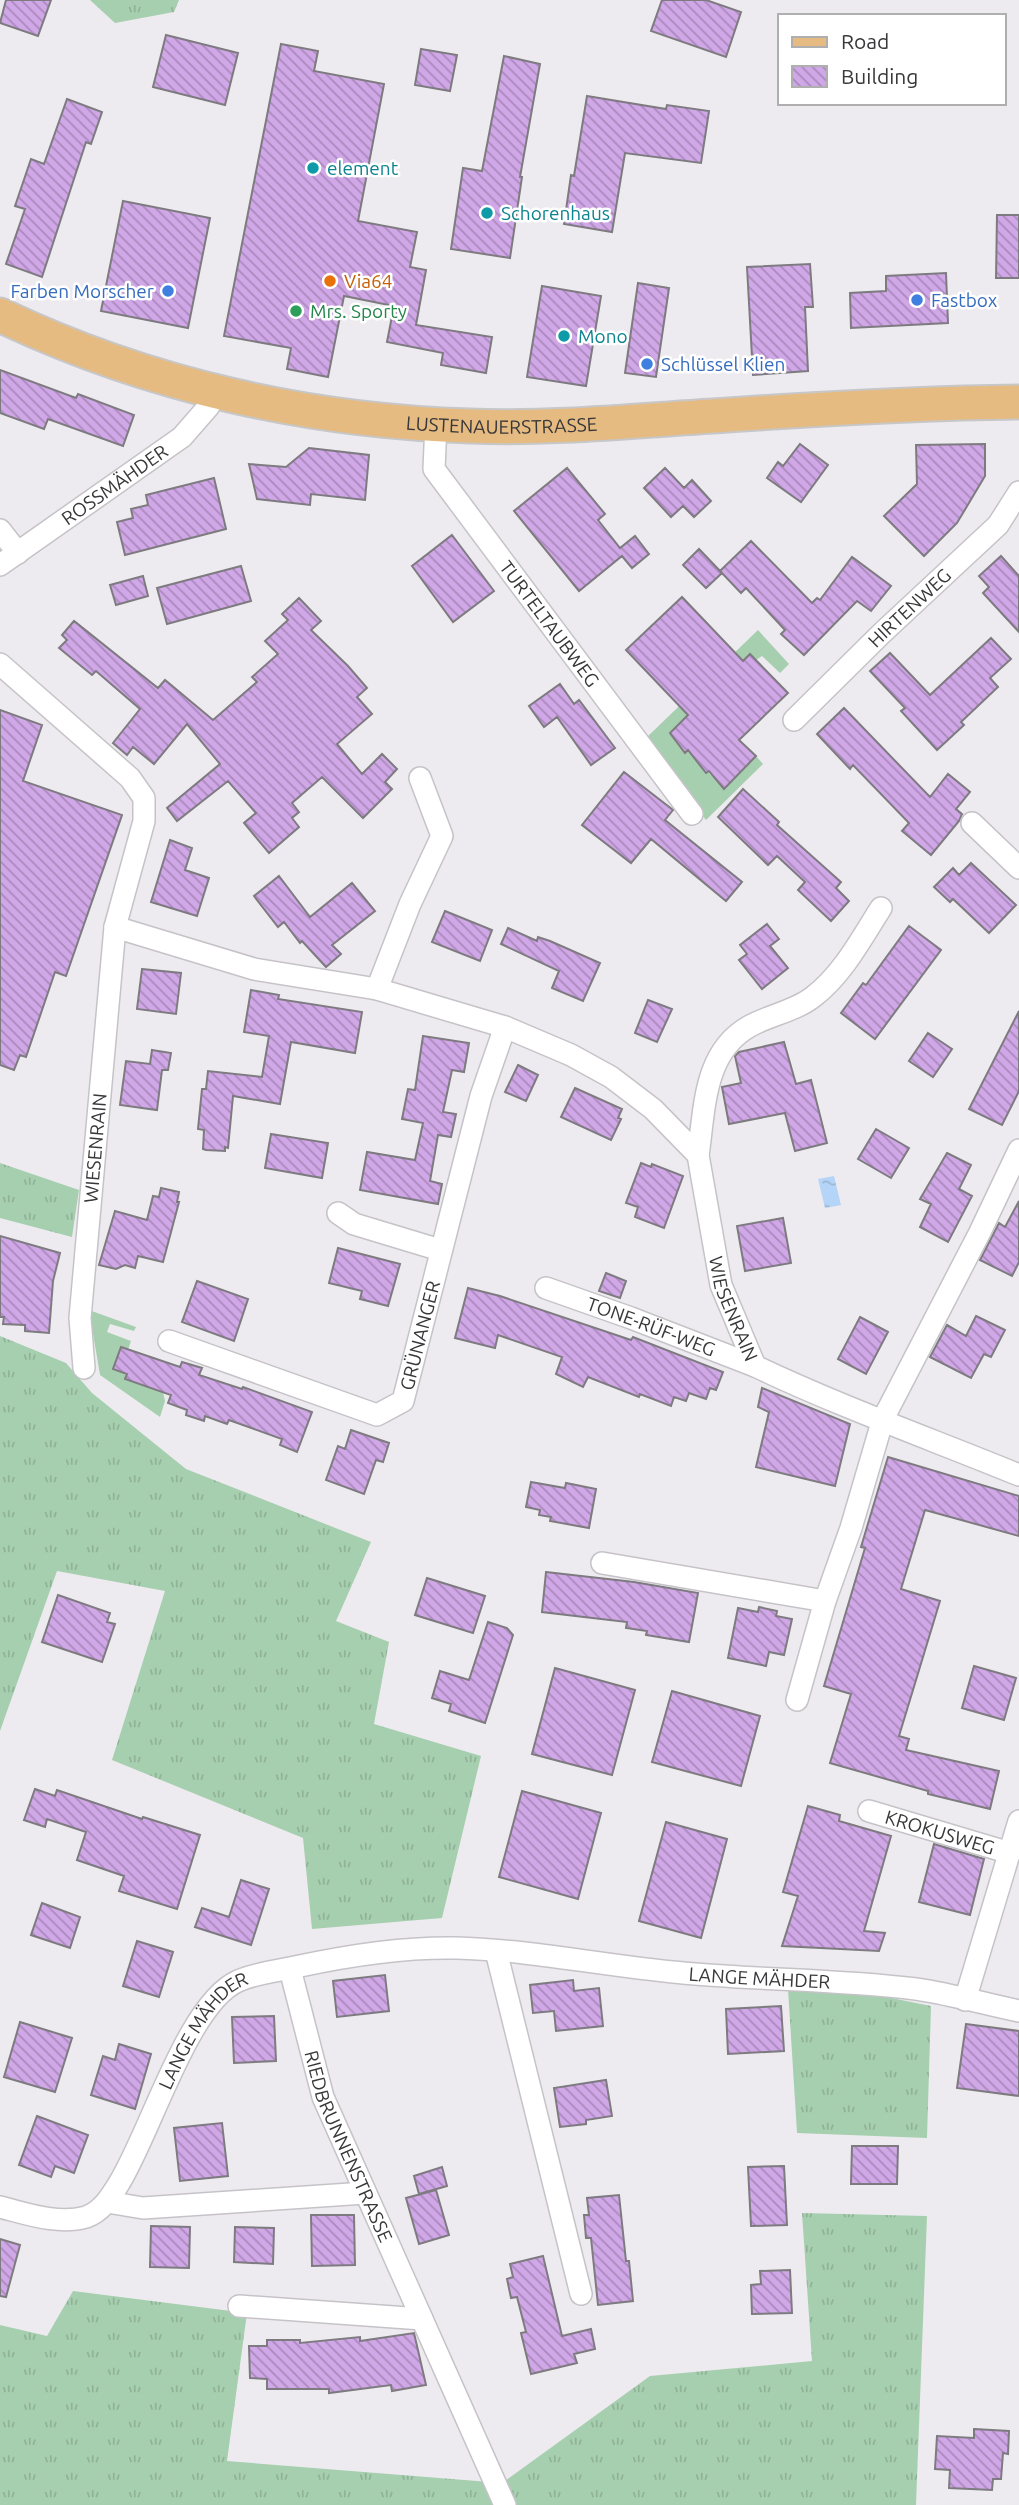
<svg xmlns="http://www.w3.org/2000/svg" width="1019" height="2505" font-family="Ubuntu,sans-serif">
<style>
.grass{fill:url(#grass-tufts)}
.garden{fill:#a6cfaf}
.water{fill:url(#water-ripples)}
.building{fill:url(#building-back-hatch);stroke:#7e7b80;stroke-width:2}
.lines{fill:none;stroke-linecap:round;stroke-linejoin:round}
.street-casing{stroke:#c6c3c8;stroke-width:24}
.primary-casing{stroke:#c7c7c8;stroke-width:37}
.street{stroke:#fff;stroke-width:21}
.primary{stroke:#e6bb82;stroke-width:33}
.culture-dot{fill:#0f9aa8;stroke:#fff;stroke-width:2.5}
.food-dot{fill:#e8710a;stroke:#fff;stroke-width:2.5}
.shop-dot{fill:#3f7fe0;stroke:#fff;stroke-width:2.5}
.leisure-dot{fill:#2e9e5b;stroke:#fff;stroke-width:2.5}
.labels{text-anchor:middle;stroke-width:5;stroke-linejoin:round;paint-order:stroke}
.culture-label{font-size:19px;fill:#0d838f;stroke:#fff;text-anchor:start}
.food-label{font-size:19px;fill:#c56008;stroke:#fff;text-anchor:start}
.shop-label{font-size:19px;fill:#366cbe;stroke:#fff;text-anchor:start}
.leisure-label{font-size:19px;fill:#27864d;stroke:#fff;text-anchor:start}
.street-label{font-size:19px;fill:#383739;stroke:#fff}
</style>
<defs>
<pattern id="grass-tufts" width="24" height="20" patternUnits="userSpaceOnUse" patternTransform="scale(1.75)"><rect width="24" height="20" fill="#a6cfaf"/><path d="M3 7l-1-3M5 7V3M7 7l1-3M15 17l-1-3M17 17v-4M19 17l1-3" fill="none" stroke="#90b297"/></pattern>
<pattern id="water-ripples" width="26" height="14" patternUnits="userSpaceOnUse" patternTransform="scale(1.75)"><rect width="26" height="14" fill="#b4d5f7"/><path d="M2 4q2-2 4 0t4 0M15 11q2-2 4 0t4 0" fill="none" stroke="#9cb7d4"/></pattern>
<pattern id="building-back-hatch" width="6" height="6" patternUnits="userSpaceOnUse" patternTransform="scale(1.75)"><rect width="6" height="6" fill="#d0a7e7"/><path d="M-1 5l2 2M0 0l6 6M5-1l2 2" fill="none" stroke="#aa89bc"/></pattern>
</defs>
<rect width="100%" height="100%" fill="#eeebf0"/>
<path class="grass" d="M90 0H179L174 12 115 23Z
M0 1163 79 1190 72 1237 0 1218Z
M0 1336 66 1363 92 1393 186 1469 371 1542 336 1621 389 1642 374 1724 481 1756 442 1918 312 1929 303 1838 112 1760 165 1591 57 1571 0 1731Z
M788 1989 862 1992 931 2006 927 2138 797 2133Z
M802 2213 927 2216 916 2505H0V2325L47 2336 73 2291 247 2313 227 2461 502 2483 650 2376 812 2361Z"/>
<path class="garden" d="M758 630 789 664 780 673 762 656 756 660 750 654 671 733 724 789 756 756 763 764 706 820 645 739Z
M89 1310 136 1327 134 1331 110 1324 107 1332 131 1341 128 1350 121 1347 114 1369 127 1374 125 1379 163 1392 165 1401 160 1417 100 1375Z"/>
<path class="water" d="M834 1176 841 1205 825 1208 818 1179Z"/>
<path class="building" d="M6 0H51L38 36 0 23Z
M662 0H706L741 12 726 57 651 31Z
M166 35 238 53 225 105 153 87Z
M281 44 318 51 314 71 384 84 358 221 417 232 410 267 426 270 416 325 492 337 486 373 441 365 443 353 387 342 394 306 344 296 328 377 287 369 291 348 224 336Z
M421 49 457 55 450 91 415 85Z
M504 56 540 64 520 177H522L510 258 451 249 463 168 482 171Z
M587 96 666 109 667 105 709 111 701 163 625 153 612 232 564 224 571 175 574 176Z
M67 99 102 112 91 144 86 142 42 277 6 264 25 209 15 206 31 159 44 164Z
M123 201 210 218 188 328 101 311Z
M997 215H1019V278H996Z
M810 264 813 307H805L808 371 753 375 747 267Z
M946 273 948 323 851 328 850 293 886 291V276Z
M638 283 669 288 656 377 625 373Z
M542 286 601 296 586 386 527 377Z
M0 370 76 398 78 394 134 415 123 446 48 419 44 429 0 413Z
M800 444 828 465 801 502 767 478 778 462 783 466Z
M985 444V476L957 523 924 556 884 516 917 484 916 445Z
M309 448 369 455 365 500 311 494 310 505 257 499 249 464 286 467Z
M567 468 605 514 598 520 620 548 635 536 649 554 632 568 622 556 579 591 514 511Z
M665 468 684 488 692 480 711 501 694 517 683 506 671 517 644 488Z
M214 478 226 529 125 555 117 522 133 518 131 509 148 505 146 495Z
M452 535 494 591 453 622 412 566Z
M751 541 812 603 817 598 820 600 852 557 891 586 871 611 857 601 804 655 781 634 785 630 746 588 741 593 720 571Z
M699 549 722 573 706 588 683 565Z
M1001 556 1019 576V632L983 593 989 587 979 576Z
M241 566 251 601 167 624 157 588Z
M143 576 148 596 116 605 110 585Z
M682 597 743 661 750 654 788 693 739 740 756 756 724 789 709 771 706 773 688 750 685 753 670 733 688 715 626 650Z
M299 598 321 621 311 630 348 666 367 688 357 697 372 714 337 744 362 774 382 754 397 769 385 782 392 789 363 818 322 777 292 803 299 812 292 818 299 827 269 853 244 823 256 813 228 781 177 821 167 808 220 764 187 724 154 764 133 747 127 755 113 743 140 709 96 671 92 675 59 648 67 640 62 635 74 621 158 688 165 680 213 720 257 682 252 677 278 654 265 641 288 620 282 614Z
M991 638 1011 659 990 678 998 687 961 722 964 725 937 750 901 711 905 708 870 671 890 653 930 695Z
M560 684 574 704 579 700 615 748 591 765 557 717 544 727 529 706Z
M844 708 930 797 948 774 970 792 956 809 962 814 959 821 931 855 902 831 909 823 853 765 850 769 817 734Z
M0 710 42 725 23 781 122 815 66 976 55 972 26 1057 20 1055 14 1070 0 1065Z
M624 772 673 810 665 820 742 882 726 901 651 839 631 863 582 825Z
M743 789 779 822 777 825 841 882 836 888 849 901 831 921 798 890 805 882 777 856 768 865 718 817Z
M170 840 192 848 185 870 209 878 197 916 151 902Z
M971 863 1016 905 989 933 953 899 950 902 934 887 953 868 959 875Z
M279 876 310 917 352 883 375 911 332 945 341 954 326 967 302 941 300 943 284 922 278 927 254 896Z
M445 911 492 930 480 961 432 942Z
M767 924 779 939 770 946 788 968 762 989 739 960 747 954 740 945Z
M909 926 941 950 875 1039 841 1013 863 983 866 985Z
M508 928 537 941 538 937 550 941 600 963 583 1001 552 988 559 971 501 944Z
M142 969 181 973 176 1014 137 1009Z
M251 990 279 995 278 999 362 1012 355 1053 291 1042 280 1104 233 1096 228 1148 225 1147V1151L206 1150 203 1149 204 1130 198 1129 202 1089H206L208 1071 262 1077 269 1036 244 1032Z
M648 1000 672 1009 657 1042 635 1033Z
M1019 1011V1091L1002 1125 969 1109Z
M928 1033 952 1049 933 1077 909 1061Z
M423 1036 469 1043 464 1072 452 1070 443 1112 456 1114 451 1137 438 1135 430 1181 442 1184 438 1204 360 1190 367 1152 415 1160 423 1123 402 1119 408 1089 415 1090Z
M784 1042 796 1084 811 1080 827 1143 795 1151 785 1113 729 1124 722 1087 741 1083 735 1056 739 1052Z
M152 1050 171 1053 168 1070H162L157 1110 120 1105 126 1061 150 1064Z
M518 1065 538 1075 526 1101 505 1092Z
M575 1088 622 1109 618 1118 621 1119 611 1140 561 1117Z
M876 1129 909 1148 891 1178 858 1159Z
M271 1134 328 1143 322 1178 265 1168Z
M947 1153 971 1165 959 1189 972 1196 948 1242 920 1227 931 1204 920 1199Z
M641 1163 651 1167 652 1164 683 1176 664 1228 635 1217 638 1207 626 1203Z
M161 1188 179 1192 177 1202H179L163 1262 138 1256 135 1268 125 1265 116 1269 99 1265 115 1211 147 1220 153 1196 159 1197Z
M1019 1201V1262L1012 1276 980 1260 999 1223 1005 1227Z
M783 1218 791 1263 745 1271 737 1226Z
M0 1236 60 1253 53 1281 49 1333 25 1331V1325L3 1324 4 1317H0Z
M338 1248 400 1264 388 1306 360 1299 362 1291 329 1283Z
M606 1273 626 1281 620 1298 599 1291Z
M197 1281 248 1299 234 1341 182 1322Z
M468 1288 500 1296 631 1340 633 1337 723 1372 716 1390 710 1388 706 1399 689 1393 686 1401 674 1397 671 1406 640 1394 639 1397 588 1377 583 1387 556 1374 562 1357 498 1335 495 1348 455 1338Z
M976 1316 1005 1330 991 1357 984 1354 971 1378 930 1357 947 1325 966 1336Z
M860 1317 888 1332 866 1374 838 1359Z
M121 1347 180 1367 182 1362 202 1368 199 1375 242 1389 243 1387 312 1412 297 1452 280 1445 282 1439 229 1420 227 1424 205 1416 204 1421 186 1415 187 1410 168 1403 171 1395 125 1379 127 1374 113 1369Z
M762 1388 850 1424 835 1486 756 1467 769 1412 758 1407Z
M351 1430 389 1443 383 1462 376 1460 364 1494 326 1480 338 1446 345 1449Z
M888 1457 1019 1496V1536L925 1510 901 1589 940 1601 899 1736 909 1739 906 1750 999 1771 990 1809 928 1794V1791L830 1763 851 1694 824 1686 865 1548 861 1547Z
M531 1482 565 1488 566 1483 596 1489 589 1528 550 1521 551 1517 539 1515 540 1510 526 1507Z
M546 1572 634 1582 698 1593 689 1642 646 1635 647 1631 626 1628 627 1622 542 1612Z
M427 1578 485 1596 473 1633 415 1615Z
M58 1595 110 1613 107 1622 115 1624 102 1662 42 1642Z
M759 1607 777 1611 776 1616 792 1619 784 1655 769 1652 766 1666 728 1658 738 1608 758 1612Z
M488 1622 507 1628 513 1635 485 1723 449 1711 451 1704 432 1698 440 1671 469 1680Z
M974 1666 1016 1678 1004 1720 962 1708Z
M555 1668 635 1690 612 1775 532 1754Z
M672 1691 760 1716 741 1786 652 1762Z
M35 1789 55 1796 57 1790 142 1819 143 1817 200 1835 177 1909 119 1891 124 1876 77 1860 86 1832 47 1819 45 1827 24 1820Z
M522 1791 601 1813 578 1899 499 1877Z
M808 1806 840 1815 839 1821 891 1836 864 1931 885 1933 879 1951 782 1946 798 1896 783 1892Z
M666 1822 727 1839 701 1938 639 1921Z
M934 1844 984 1859 970 1915 919 1902Z
M241 1880 269 1889 251 1945 195 1927 202 1908 229 1917Z
M42 1903 80 1917 70 1948 31 1935Z
M137 1941 173 1952 159 1997 123 1986Z
M385 1975 389 2011 337 2017 333 1981Z
M573 1980 574 1991 599 1988 603 2026 556 2031 554 2011 533 2013 530 1985Z
M781 2006 784 2051 728 2054 726 2009Z
M274 2016 276 2061 234 2063 232 2017Z
M20 2022 72 2038 55 2092 4 2077Z
M966 2024 1019 2031V2096L957 2088Z
M119 2044 151 2054 135 2109 91 2095 103 2056 115 2060Z
M606 2080 612 2116 586 2120V2124L560 2127 554 2088Z
M37 2116 88 2135 74 2173 55 2166 51 2177 19 2165Z
M222 2123 228 2176 180 2181 174 2128Z
M852 2146H898L897 2184H851Z
M784 2166 787 2225 751 2226 748 2167Z
M442 2167 447 2186 419 2194 414 2176Z
M436 2190 449 2235 419 2244 406 2198Z
M619 2195 626 2261H629L633 2301 598 2305 591 2238H586L584 2215H589L587 2198Z
M311 2215H354L355 2265 312 2266Z
M151 2226 190 2227 189 2268 150 2267Z
M235 2227 274 2228 273 2264 234 2262Z
M0 2239 20 2245 6 2297 0 2296Z
M543 2256 562 2336 591 2329 595 2349 574 2354 577 2363 531 2374 521 2333 526 2332 517 2297 511 2298 507 2279 513 2277 510 2264Z
M790 2270 792 2313 752 2314 751 2285 761 2284 760 2271Z
M414 2333 426 2385 392 2391 391 2385 329 2393V2389H267V2379L250 2378 249 2346H267V2340H300V2343L360 2337V2341Z
M974 2429 1009 2431 1008 2454 1003 2453 1001 2479H993L992 2490 949 2488 950 2470 935 2469 937 2436 974 2438Z"/>
<g class="lines">
<g class="street-casing">
<g id="street">
<path id="s1" d="M436 424 434 469 692 814"/>
<path d="M0 530 18 553"/>
<path id="s2" d="M0 565 182 437 209 406 213 391"/>
<path d="M0 664 130 778 144 798V821L115 927 80 1318 84 1368"/>
<path id="s3" d="M794 720 882 633 998 525 1019 492"/>
<path d="M972 823 1019 868"/>
<path id="s4" d="M115 927 254 969 377 989 505 1027 571 1055 611 1077 653 1109 698 1155 721 1285 755 1366C841 1407 931 1439 1019 1475"/>
<path d="M377 989 410 904 442 836 420 778"/>
<path d="M698 1155C705 1109 703 1052 750 1026 770 1015 795 1011 813 997 843 974 861 939 881 908"/>
<path d="M338 1213 354 1224 440 1250"/>
<path id="s5" d="M546 1288 631 1318 755 1366"/>
<path id="s6" d="M169 1341 377 1415 403 1401 481 1096 505 1027"/>
<path d="M602 1563 825 1601"/>
<path d="M797 1700 825 1601 851 1528 883 1419 980 1232 1019 1150"/>
<path id="s7" d="M869 1811 1010 1853"/>
<path d="M496 1951 581 2294"/>
<path id="s8" d="M290 1969 323 2097 505 2505"/>
<path d="M965 2000 1019 1821"/>
<path d="M107 2202 143 2208 365 2193"/>
<path id="s9" d="M0 2207C28 2214 58 2225 86 2217 101 2212 110 2198 118 2185 150 2135 187 2004 238 1981 258 1972 279 1971 300 1966 351 1955 404 1947 456 1948 536 1950 615 1968 695 1974 769 1980 842 1980 916 1989 951 1994 985 2004 1019 2011"/>
<path d="M239 2306 422 2319"/>
</g>
</g>
<g class="primary-casing">
<g id="primary">
<path id="s10" d="M0 315C147 385 308 421 470 426 551 429 632 421 713 416 815 409 917 403 1019 402"/>
</g>
</g>
<use href="#street" class="street"/>
<use href="#primary" class="primary"/>
</g>
<g class="culture-dot">
<circle cx="313" cy="168" r="7"/>
<circle cx="487" cy="213" r="7"/>
<circle cx="564" cy="336" r="7"/>
</g>
<circle class="food-dot" cx="330" cy="281" r="7"/>
<g class="shop-dot">
<circle cx="168" cy="291" r="7"/>
<circle cx="917" cy="300" r="7"/>
<circle cx="647" cy="364" r="7"/>
</g>
<circle class="leisure-dot" cx="296" cy="311" r="7"/>
<g class="labels">
<g class="culture-label">
<text x="327" y="175">element</text>
<text x="501" y="220">Schorenhaus</text>
<text x="578" y="343">Mono</text>
</g>
<g class="food-label">
<text x="344" y="288">Via64</text>
</g>
<g class="shop-label">
<text x="154" y="298" text-anchor="end">Farben Morscher</text>
<text x="931" y="307">Fastbox</text>
<text x="661" y="371">Schlüssel Klien</text>
</g>
<g class="leisure-label">
<text x="310" y="318">Mrs. Sporty</text>
</g>
<g class="street-label">
<text dy="7" stroke="none"><textPath href="#s10" startOffset="518">LUSTENAUERSTRASSE</textPath></text>
<text dy="7" stroke="none"><textPath href="#s2" startOffset="140">ROSSMÄHDER</textPath></text>
<text dy="7" stroke="none"><textPath href="#s3" startOffset="161">HIRTENWEG</textPath></text>
<text dy="7" stroke="none"><textPath href="#s1" startOffset="238">TURTELTAUBWEG</textPath></text>
<text transform="translate(95 1148) rotate(-85)" y="7">WIESENRAIN</text>
<text dy="7" stroke="none"><textPath href="#s4" startOffset="796">WIESENRAIN</textPath></text>
<text dy="7" stroke="none"><textPath href="#s5" startOffset="112">TONE-RÜF-WEG</textPath></text>
<text dy="7" stroke="none"><textPath href="#s6" startOffset="318">GRÜNANGER</textPath></text>
<text dy="7" stroke="none"><textPath href="#s7" startOffset="74">KROKUSWEG</textPath></text>
<text dy="7" stroke="none"><textPath href="#s9" startOffset="900">LANGE MÄHDER</textPath></text>
<text dy="7" stroke="none"><textPath href="#s9" startOffset="312">LANGE MÄHDER</textPath></text>
<text dy="7" stroke="none"><textPath href="#s8" startOffset="187">RIEDBRUNNENSTRASSE</textPath></text>
</g>
</g>
<rect x="778" y="14" width="228" height="91" fill="#ffffff" stroke="#afafb0" stroke-width="2"/>
<rect x="792" y="37" width="35" height="10" fill="#e6bb82" stroke="#afafb0" stroke-width="2"/>
<text x="841" y="49" font-size="21" fill="#383739">Road</text>
<rect x="792" y="66" width="35" height="21" fill="url(#building-back-hatch)" stroke="#afafb0" stroke-width="2"/>
<text x="841" y="84" font-size="21" fill="#383739">Building</text>
</svg>
